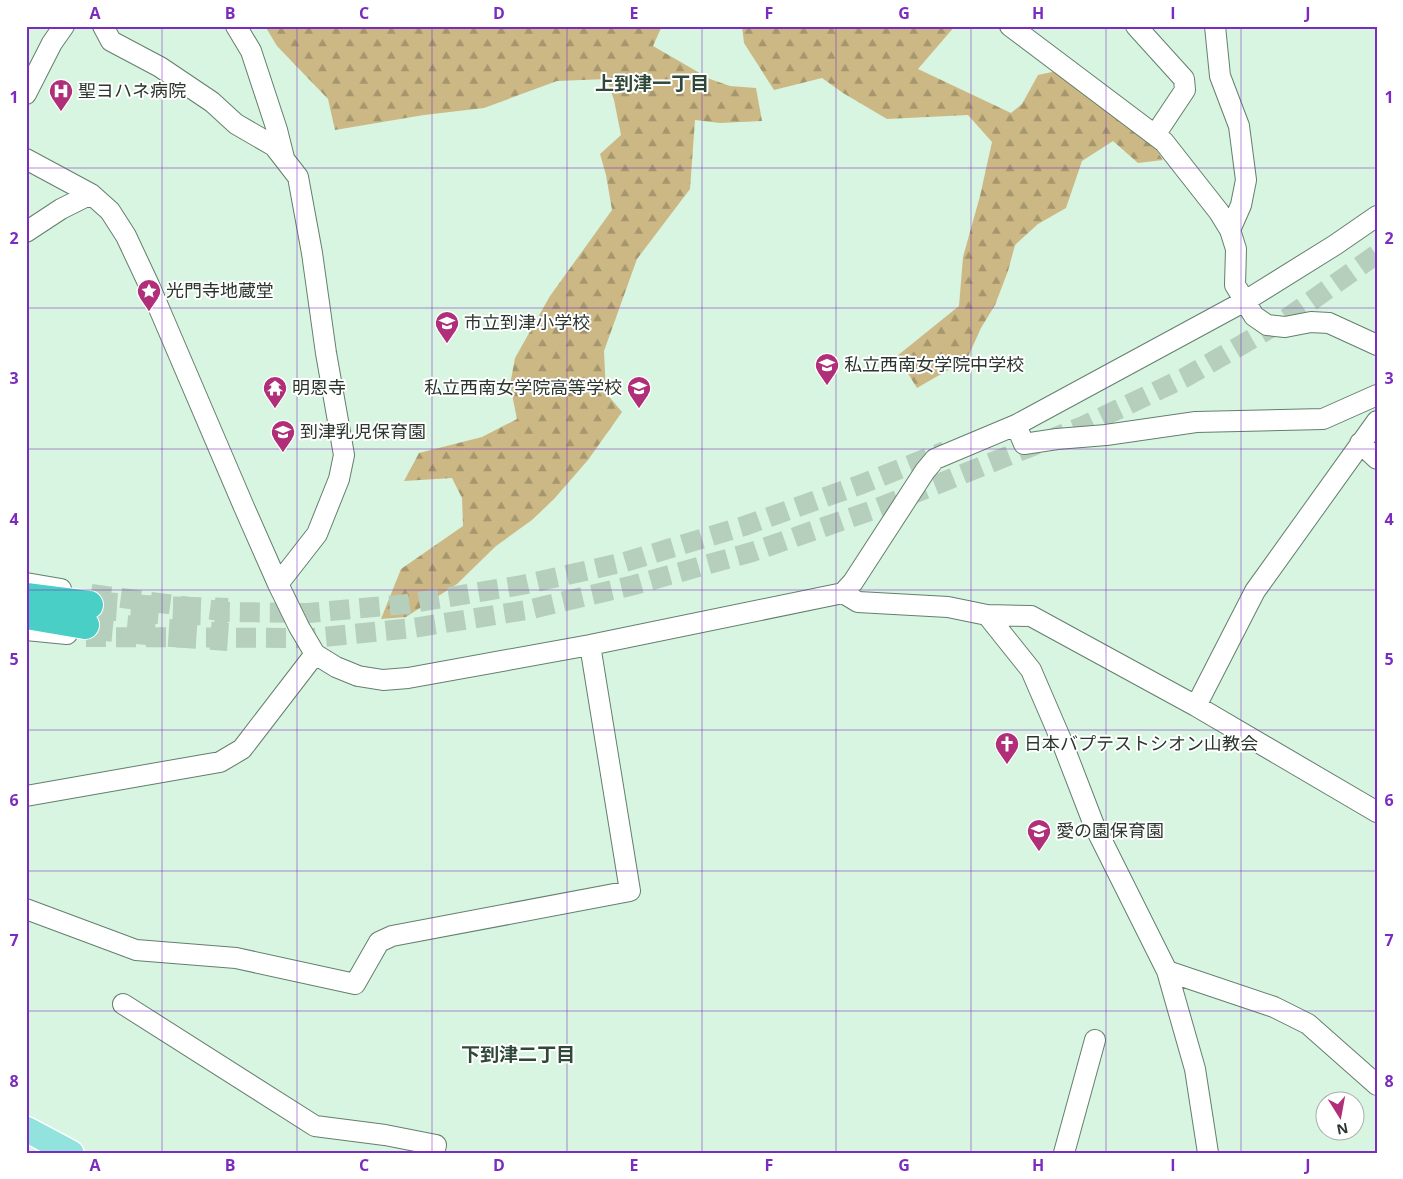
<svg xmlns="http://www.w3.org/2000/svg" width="1403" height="1179" font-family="'Open Sans','Noto Sans JP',sans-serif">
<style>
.forest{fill:url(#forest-firs)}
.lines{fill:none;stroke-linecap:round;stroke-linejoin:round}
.minor-tunnel{stroke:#b5cfbc;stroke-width:20;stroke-dasharray:20 10;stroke-linecap:butt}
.highway-tunnel{stroke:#b5cfbc;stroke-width:28;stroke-dasharray:28 14;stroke-linecap:butt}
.minor-casing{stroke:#647f6d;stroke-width:22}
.major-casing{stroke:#fff;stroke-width:28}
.highway-casing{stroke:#fff;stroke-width:30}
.minor{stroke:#fff;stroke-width:20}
.major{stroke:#92e2dd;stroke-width:25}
.highway{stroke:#49cfc6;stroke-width:28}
.grid{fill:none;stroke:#7b2cbf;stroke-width:1;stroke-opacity:0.55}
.labels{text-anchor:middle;stroke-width:4;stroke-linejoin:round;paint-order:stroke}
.poi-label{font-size:18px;fill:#2b362e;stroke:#fff;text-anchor:start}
.neighbourhood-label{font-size:19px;font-weight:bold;fill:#2f4838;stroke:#fff}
.neatline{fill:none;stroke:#7b2cbf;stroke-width:2}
.grid-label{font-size:16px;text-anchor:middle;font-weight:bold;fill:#7b2cbf}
</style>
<defs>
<pattern id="forest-firs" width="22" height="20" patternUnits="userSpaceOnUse" patternTransform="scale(1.25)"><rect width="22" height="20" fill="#ccb885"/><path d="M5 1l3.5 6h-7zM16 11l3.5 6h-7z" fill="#a6966d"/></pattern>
</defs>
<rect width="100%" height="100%" fill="#d7f5e0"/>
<path class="forest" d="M265 26H662L653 46 710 79 730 86 756 88 762 121 720 123 695 120 690 189 637 259 604 351 606 393 622 412 588 460 554 499 532 520 496 546 457 584 406 617 381 619 401 569 463 526 462 498 452 478 404 481 419 453 482 437 517 419 510 385 515 358 550 296 612 210 606 175 600 154 621 135 614 100 607 79 557 81 484 108 424 115 335 130 328 99 277 46Z
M742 26H955L918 69 1011 113 1022 104 1038 75 1057 71 1149 139 1163 160 1138 163 1113 141 1082 161 1066 208 1038 224 1015 245 1008 271 995 305 981 328 967 359 917 388 897 356 959 306 963 257 980 196 992 142 968 115 887 119 843 93 822 78 774 90 744 43Z"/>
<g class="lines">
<path class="minor-tunnel" d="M91 594 228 612 308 613 407 604 522 585 625 562 744 526 862 484 945 451
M86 637 313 638 413 628 527 610 634 585 752 552 870 511 1083 426 1184 378 1283 321 1377 254"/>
<path class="highway-tunnel" d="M89 605 159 610 228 612
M85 625 156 632 228 637"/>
<g class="minor-casing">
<path id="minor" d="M103 26 111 41 160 67 212 102 236 124 274 146 298 177 312 253 326 353 344 455 339 479 317 534 278 584
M236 26 251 51 277 130 284 158
M1010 26 1164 142 1219 212 1230 230 1236 249 1235 285 1254 316 1267 325 1285 327 1311 322 1329 323 1377 345
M1136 26 1184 79 1185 90 1155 135
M1215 26 1220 76 1239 126 1246 180 1241 205 1230 230
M26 94 52 43 64 26
M26 159 91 194 110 211 126 236 149 285 244 507 278 584 299 627 315 654 336 667 358 676 383 680 408 678 590 645 843 593 853 582 925 471 935 459 1016 425 1245 301 1335 245 1377 216
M26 232 61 209 91 194
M1016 425 1024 444 1057 439 1106 435 1196 422 1323 419 1377 395
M1360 443 1377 459
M26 583 61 589
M843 593 858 602 948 607 987 615 1031 616 1196 706 1377 812
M987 615 1031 670 1062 742 1094 825 1167 971 1195 1069 1208 1153
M26 630 67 634
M1196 706 1255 591 1377 421
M26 796 220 762 242 749 315 654
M26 909 136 950 236 958 355 984 379 942 392 936 630 891 590 645
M1167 971 1274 1007 1308 1024 1377 1085
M123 1004 315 1126 385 1135 436 1145 434 1153
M1064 1153 1095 1040"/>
</g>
<g class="major-casing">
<path id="major" d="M26 1129 71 1153"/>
</g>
<g class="highway-casing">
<path id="highway" d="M26 597 89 605
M26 615 85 625"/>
</g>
<use href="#minor" class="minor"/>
<use href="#major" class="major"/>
<use href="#highway" class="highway"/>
</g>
<path class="grid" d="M162 26V1153M297 26V1153M432 26V1153M567 26V1153M702 26V1153M836 26V1153M971 26V1153M1106 26V1153M1241 26V1153M26 168H1377M26 308H1377M26 449H1377M26 590H1377M26 730H1377M26 871H1377M26 1011H1377"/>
<defs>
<g id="hospital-pin" transform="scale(1.25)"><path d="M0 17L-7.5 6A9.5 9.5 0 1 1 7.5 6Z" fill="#b12f78" stroke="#fff"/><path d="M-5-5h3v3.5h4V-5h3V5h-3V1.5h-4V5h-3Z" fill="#fff"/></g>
<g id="sight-pin" transform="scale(1.25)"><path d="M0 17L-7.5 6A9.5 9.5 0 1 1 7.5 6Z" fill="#b12f78" stroke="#fff"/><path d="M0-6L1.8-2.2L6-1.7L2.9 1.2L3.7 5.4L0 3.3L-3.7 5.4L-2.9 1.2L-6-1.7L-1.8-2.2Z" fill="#fff"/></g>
<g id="school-pin" transform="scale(1.25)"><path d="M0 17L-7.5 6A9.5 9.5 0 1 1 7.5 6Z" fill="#b12f78" stroke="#fff"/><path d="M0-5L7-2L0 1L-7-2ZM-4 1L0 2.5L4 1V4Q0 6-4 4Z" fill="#fff"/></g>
<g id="temple-pin" transform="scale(1.25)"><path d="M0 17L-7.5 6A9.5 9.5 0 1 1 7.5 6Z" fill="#b12f78" stroke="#fff"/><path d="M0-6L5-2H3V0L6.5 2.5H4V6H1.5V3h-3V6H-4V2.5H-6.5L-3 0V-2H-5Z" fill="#fff"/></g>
<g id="church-pin" transform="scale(1.25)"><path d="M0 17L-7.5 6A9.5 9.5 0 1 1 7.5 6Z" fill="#b12f78" stroke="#fff"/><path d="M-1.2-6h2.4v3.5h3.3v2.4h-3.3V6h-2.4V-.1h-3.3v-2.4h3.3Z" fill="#fff"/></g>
</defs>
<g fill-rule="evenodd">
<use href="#hospital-pin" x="61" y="91"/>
<use href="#sight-pin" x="149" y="291"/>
<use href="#school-pin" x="447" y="323"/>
<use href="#school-pin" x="827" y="365"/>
<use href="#temple-pin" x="275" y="388"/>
<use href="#school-pin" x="639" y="388"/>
<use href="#school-pin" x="283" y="432"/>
<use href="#church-pin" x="1007" y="744"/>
<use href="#school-pin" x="1039" y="831"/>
</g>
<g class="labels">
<g class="poi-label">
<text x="78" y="97">聖ヨハネ病院</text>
<text x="166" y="297">光門寺地蔵堂</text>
<text x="464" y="329">市立到津小学校</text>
<text x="844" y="371">私立西南女学院中学校</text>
<text x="292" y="394">明恩寺</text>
<text x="622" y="394" text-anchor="end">私立西南女学院高等学校</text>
<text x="300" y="438">到津乳児保育園</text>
<text x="1024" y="750">日本バプテストシオン山教会</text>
<text x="1056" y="837">愛の園保育園</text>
</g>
<g class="neighbourhood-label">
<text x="652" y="90">上到津一丁目</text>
<text x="518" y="1061">下到津二丁目</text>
</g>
</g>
<rect width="1403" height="1179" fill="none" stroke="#ffffff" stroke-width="55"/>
<g transform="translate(1340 1116) rotate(169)"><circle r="24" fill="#ffffff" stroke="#aaafab"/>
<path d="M0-4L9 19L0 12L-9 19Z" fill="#b12f78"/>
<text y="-8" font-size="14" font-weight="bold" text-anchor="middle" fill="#2b362e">N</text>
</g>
<rect x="28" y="28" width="1348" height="1124" class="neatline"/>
<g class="grid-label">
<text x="95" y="19">A</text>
<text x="230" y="19">B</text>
<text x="364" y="19">C</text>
<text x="499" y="19">D</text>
<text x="634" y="19">E</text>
<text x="769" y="19">F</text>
<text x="904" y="19">G</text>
<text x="1038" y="19">H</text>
<text x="1173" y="19">I</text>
<text x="1308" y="19">J</text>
<text x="14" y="103">1</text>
<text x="1389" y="103">1</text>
<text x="14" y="244">2</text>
<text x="1389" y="244">2</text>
<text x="14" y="384">3</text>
<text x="1389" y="384">3</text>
<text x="14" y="525">4</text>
<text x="1389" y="525">4</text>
<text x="14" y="665">5</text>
<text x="1389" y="665">5</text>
<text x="14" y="806">6</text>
<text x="1389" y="806">6</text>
<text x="14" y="946">7</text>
<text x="1389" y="946">7</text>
<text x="14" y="1087">8</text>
<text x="1389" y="1087">8</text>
<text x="95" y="1171">A</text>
<text x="230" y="1171">B</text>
<text x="364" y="1171">C</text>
<text x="499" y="1171">D</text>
<text x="634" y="1171">E</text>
<text x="769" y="1171">F</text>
<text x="904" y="1171">G</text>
<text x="1038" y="1171">H</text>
<text x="1173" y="1171">I</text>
<text x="1308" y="1171">J</text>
</g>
</svg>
